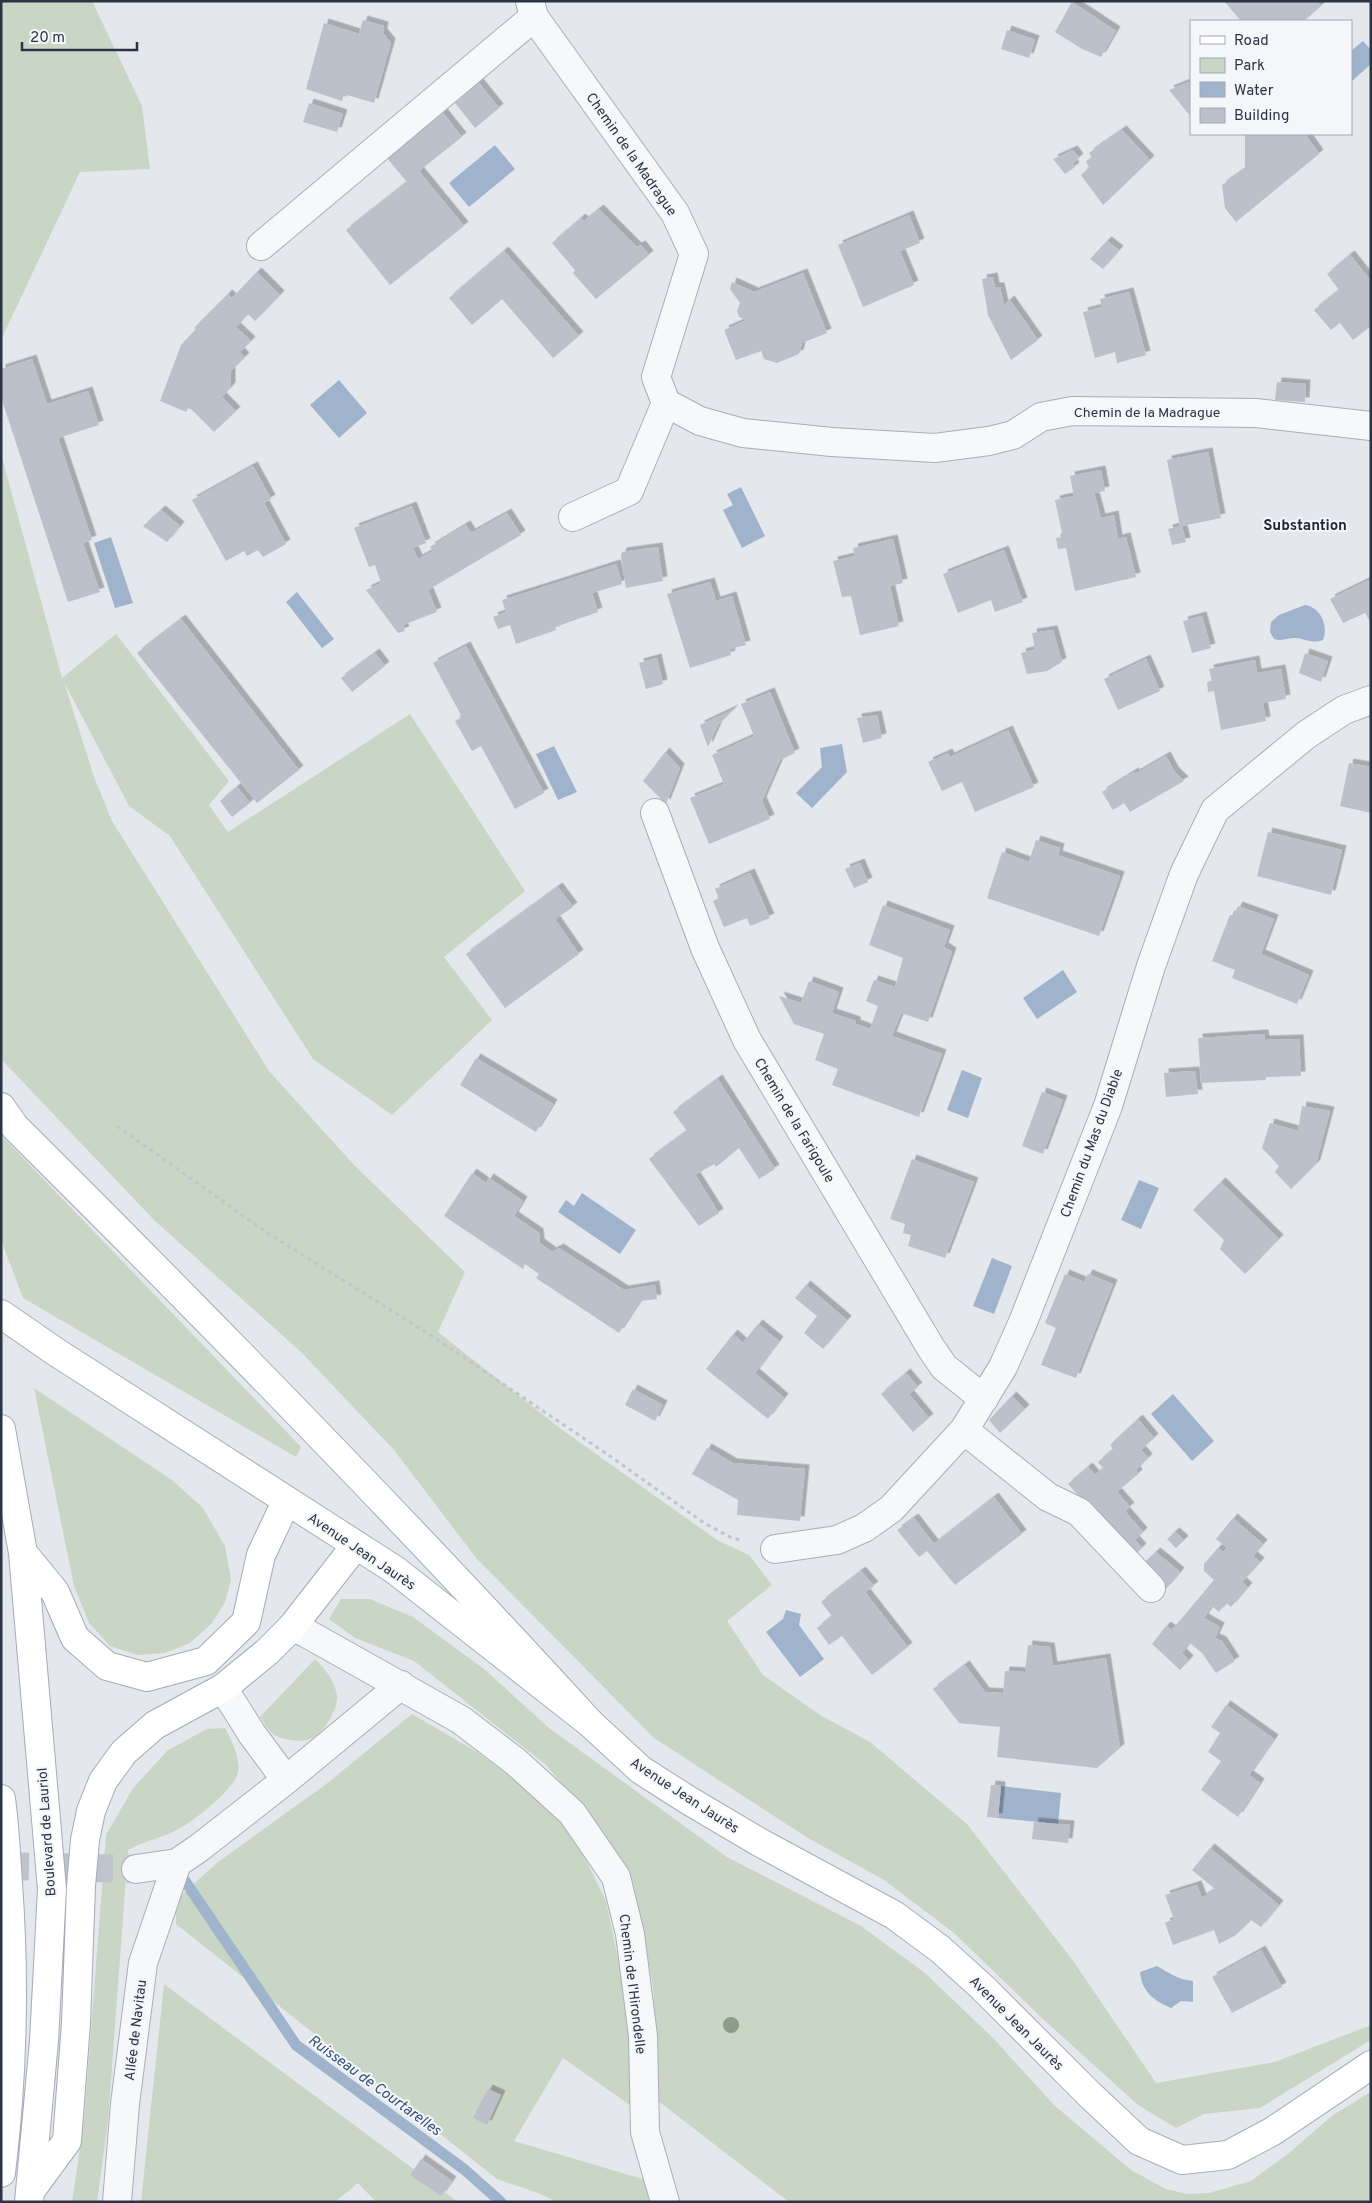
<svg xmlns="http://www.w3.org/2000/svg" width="1372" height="2203" font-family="Overpass,sans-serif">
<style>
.green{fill:#c9d6c5}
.water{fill:#9fb4cc}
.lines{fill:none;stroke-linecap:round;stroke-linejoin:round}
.stream{stroke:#9fb4cc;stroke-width:11}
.building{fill:#bbc0ca;filter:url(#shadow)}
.minor-tunnel{stroke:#bfc3cb;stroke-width:28;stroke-dasharray:28 14;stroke-linecap:butt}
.minor-casing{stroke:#a9aeb7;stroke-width:30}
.secondary-casing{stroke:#a9aeb7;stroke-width:30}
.primary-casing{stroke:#a3abb8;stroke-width:30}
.path{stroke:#c2c5cb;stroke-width:3;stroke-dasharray:4 4;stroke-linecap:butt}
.minor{stroke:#f7f8fa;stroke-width:28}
.secondary{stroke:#fff;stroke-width:28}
.primary{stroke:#fff;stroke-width:28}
.tree{fill:#899d89}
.labels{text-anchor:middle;stroke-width:4;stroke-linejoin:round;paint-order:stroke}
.street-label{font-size:14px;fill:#2b3445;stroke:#f4f6f9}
.neighbourhood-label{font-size:15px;font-weight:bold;fill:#1d2536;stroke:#f4f6f9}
.water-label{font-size:15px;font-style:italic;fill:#34527a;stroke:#f4f6f9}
</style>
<defs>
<filter id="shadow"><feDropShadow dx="4.5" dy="-4.5" stdDeviation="0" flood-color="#0004"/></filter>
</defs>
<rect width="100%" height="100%" fill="#e4e7ec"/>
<path class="green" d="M1 1H92L142 106 150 169 80 172 1 340Z
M1 454 62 678 116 634 229 781 209 805 228 832 410 714 525 891 444 957 492 1020 392 1115 313 1059 170 836 129 806 64 682 94 777 112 821 269 1071 354 1165 465 1272 438 1332 561 1429 717 1540 749 1555 772 1585 727 1621 763 1675 820 1715 870 1742 967 1824 1074 1962 1156 2083 1275 2062 1371 2025V2040L1260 2108 1204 2114 1176 2128 1138 2105 1044 2020 954 1933 884 1880 808 1838 654 1738 477 1559 394 1450 302 1353 154 1220 1 1059Z
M1 1135 301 1447 296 1457 23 1298 1 1240Z
M34 1388 172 1480 203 1508 225 1546 231 1580 225 1602 212 1623 190 1643 165 1653 137 1655 110 1646 89 1623 74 1586Z
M341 1599H370L413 1617 484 1669 549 1728 727 1857 861 1926 925 1973 993 2038 1054 2105 1131 2170 1166 2189 1187 2194 1209 2193 1251 2181 1289 2153 1333 2115 1371 2092V2202H789L657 2100V2045L653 1987 643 1933 628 1870 587 1813 545 1764 414 1661 355 1638 329 1619Z
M315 1659C326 1670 334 1680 337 1695 339 1707 326 1728 316 1736 306 1744 282 1741 272 1733 267 1729 264 1722 260 1717Z
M412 1714 477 1752 528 1790 572 1832 606 1901 629 2012 634 2108 563 2058 514 2141 646 2180 649 2202H557L538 2193 497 2179 176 1924V1900L218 1862 325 1785Z
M225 1728C231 1739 241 1759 238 1772 235 1790 188 1826 171 1833 156 1839 143 1842 128 1850L108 2121 97 2202H72L84 2121 106 1835 133 1788 168 1750 207 1729Z
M164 1984 458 2202H376L358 2183 335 2202H141Z"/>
<path class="water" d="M1363 41 1371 50V64L1351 82V51Z
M495 145 515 169 469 207 449 183Z
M339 380 367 413 339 438 310 405Z
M741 487 765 536 742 548 723 510 733 505 727 494Z
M111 537 133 603 115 608 94 543Z
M297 592 334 639 322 648 286 602Z
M1305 605C1320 607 1329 625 1323 640 1312 644 1306 639 1295 638 1287 638 1281 642 1274 639L1270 632 1271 622 1279 615Z
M842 744 847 772 812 808 796 793 822 767 820 748Z
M554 746 577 792 558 800 536 754Z
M1063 970 1077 992 1037 1019 1023 998Z
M962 1070 982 1078 968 1118 947 1110Z
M1139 1180 1159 1188 1141 1229 1121 1220Z
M582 1193 636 1230 620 1254 558 1212 566 1200 574 1206Z
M992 1258 1012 1266 994 1314 973 1306Z
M1173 1394 1214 1441 1192 1461 1151 1414Z
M786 1610 801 1614 799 1625 824 1659 800 1677 766 1632 783 1619Z
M1001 1786 1061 1793 1058 1824 998 1818Z
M1157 1966C1169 1973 1179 1980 1193 1981V2002L1181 2001 1171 2008C1153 2000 1142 1992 1140 1972Z"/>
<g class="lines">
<path class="stream" d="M181 1875 296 2045 465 2170 501 2202"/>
</g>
<path class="building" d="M1224 1H1317L1321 6 1304 21H1241Z
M1072 2 1116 31 1101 57 1082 49 1055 32Z
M363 20 384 26 383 33 391 43 374 103 344 94 342 101 306 89 324 23 359 34Z
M1007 30 1035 40 1029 58 1001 49Z
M1191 81V117L1169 90Z
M479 83 499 108 475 128 455 103Z
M309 103 343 114 337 132 303 122Z
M443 113 462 137 419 171 464 226 390 285 346 230 407 182 387 158Z
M1122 130 1150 160 1103 205 1081 175 1089 168 1086 161 1092 157 1089 153Z
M1245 134H1305L1319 154 1236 222 1225 208 1222 185 1245 169Z
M1073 150 1079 158 1073 163 1075 167 1065 174 1053 159Z
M599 209 637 247 641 245 649 255 596 299 573 273 575 270 552 243 581 218 584 221Z
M909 215 920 243 900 251 914 285 863 307 838 245Z
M1107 241 1119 250 1103 269 1090 259Z
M504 251 579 336 553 358 502 299 472 325 449 298Z
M1350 255 1371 281V326L1353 340 1340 323 1331 330 1314 310 1339 290 1327 274Z
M257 272 280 295 255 321 248 314 236 327 251 341 240 352 245 357 231 371V387L222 397 236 411 214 432 191 409 188 408 186 412 160 401 181 345 196 329 194 328 228 294 232 298Z
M803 273 827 333 802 343 799 354 777 363 764 359 761 351 736 360 724 330 747 320 739 317 737 311 740 303 730 289 732 282 754 292Z
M993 277 995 287H1000L1004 305 1010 300 1038 340 1011 360 988 315 982 279Z
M1129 292 1146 355 1117 363 1115 352 1095 358 1083 312 1102 307 1100 299Z
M32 359 47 404 88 391 99 425 58 438 92 540 83 543 100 592 68 602 1 397V369Z
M1277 382 1306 384 1305 402 1275 400Z
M1208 452 1221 518 1182 526 1186 542 1172 545 1168 529 1180 526 1167 460Z
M253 466 271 499 264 503 286 544 263 557 258 550 247 556 244 551 226 561 192 500Z
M1101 470 1105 491 1094 493 1101 518 1114 515 1118 539 1126 537 1136 577 1075 591 1066 548 1058 549 1056 538 1063 537 1055 500 1074 496 1070 476Z
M412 506 426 543 413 548 418 559 433 551 430 547 466 525 471 533 507 513 521 535 428 590 437 612 403 625 405 631 398 633 366 590 381 583 375 565 369 567 354 528Z
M161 510 180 526 167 542 143 526Z
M893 539 903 583 890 586 899 626 860 635 851 596 842 597 833 561 855 556 853 548Z
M658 547 663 581 626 588 621 557 622 552Z
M1004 550 1023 602 995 612 991 600 958 613 943 574Z
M616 564 622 584 592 593 598 612 555 627 556 630 516 644 510 625 498 629 493 617 506 612 502 600Z
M1371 579V623L1365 613 1343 623 1330 599Z
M710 582 716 601 732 596 746 645 730 649 731 655 690 668 667 594Z
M1202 616 1211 648 1192 653 1183 621Z
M181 619 299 770 257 803 137 653Z
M1053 630 1062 662 1047 671 1027 674 1021 653 1035 649 1032 633Z
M466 646 544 793 515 809 481 746 472 751 455 721 462 717 433 663Z
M375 653 385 666 352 692 341 678Z
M1305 653 1328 661 1321 682 1299 673Z
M657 658 663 684 646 689 639 663Z
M1146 659 1160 691 1118 710 1104 679Z
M1255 660 1257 673 1281 669 1286 699 1263 703 1266 721 1221 730 1214 691 1208 692 1207 682 1212 681 1209 669Z
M770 692 795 753 780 760 762 801 770 819 709 844 690 798 724 784 712 755 754 736 741 704Z
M734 709 718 725 708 747 700 725Z
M877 715 882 738 863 743 857 718Z
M1008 730 1034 787 975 812 962 782 942 791 928 762 948 753 950 757Z
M665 752 680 768 666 804 643 781Z
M1166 756 1174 771 1184 781 1130 812 1124 803 1113 810 1102 792 1134 772 1135 774Z
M1349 763 1371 767V813L1340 806Z
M237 787 250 803 232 817 220 801Z
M1268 832 1342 850 1331 895 1257 876Z
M1036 840 1060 848 1058 855 1120 876 1099 936 987 898 1002 852 1029 862Z
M860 863 868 882 854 888 845 869Z
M750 873 770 918 750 926 747 918 724 927 713 901 719 898 715 889Z
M558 887 573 907 555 919 579 954 505 1008 466 954Z
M883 905 950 930 944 947 952 952 928 1022 901 1013 892 1036 942 1054 919 1117 832 1085 838 1069 815 1060 824 1034 794 1024 779 996 801 1003 809 981 839 992 832 1013 856 1021V1024L870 1029 878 1006 866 1001 874 980 895 987 903 958 869 945Z
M1238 906 1274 919 1261 954 1309 975 1297 1004 1232 978 1235 970 1212 961 1230 915H1234Z
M1264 1034 1265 1040 1299 1039 1301 1076 1266 1077V1080L1201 1083 1198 1038Z
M476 1058 553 1104 536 1132 460 1085Z
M1195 1071 1198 1094 1166 1097 1164 1073Z
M718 1079 775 1169 759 1179 739 1148 716 1167 714 1164 695 1175 719 1213 699 1226 649 1159 687 1131 673 1112Z
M1042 1092 1063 1100 1043 1154 1022 1146Z
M1302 1106 1330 1111 1316 1164 1291 1189 1275 1172 1279 1166 1262 1148 1270 1123 1298 1131Z
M912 1159 974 1182 945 1258 908 1246 911 1235 903 1233 905 1224 890 1219Z
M472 1173 486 1183 489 1178 523 1201 514 1216 539 1233 540 1243 552 1252 559 1248 624 1290 655 1285 657 1299 640 1301 619 1333 536 1278 539 1274 525 1264 523 1269 444 1216Z
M1221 1182 1279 1239 1245 1274 1220 1249 1224 1240 1193 1210Z
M1065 1274 1084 1282 1088 1274 1113 1284 1076 1378 1041 1365 1056 1328 1045 1323Z
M806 1285 847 1320 823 1349 804 1333 817 1316 795 1298Z
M758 1324 779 1341 755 1373 784 1398 768 1419 706 1369 733 1334 743 1343Z
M906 1373 918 1387 909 1394 929 1418 913 1432 881 1394Z
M633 1389 663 1405 655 1421 625 1405Z
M1012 1396 1025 1409 1000 1433 989 1420Z
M1138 1419 1154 1438 1141 1450 1148 1458 1136 1470 1138 1474 1117 1492 1130 1507 1125 1511 1143 1532 1135 1540 1142 1548 1132 1557 1068 1484 1088 1467 1095 1475 1103 1468 1098 1462 1113 1449 1110 1445Z
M707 1448 733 1463 805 1469 800 1521 737 1515 738 1500 692 1474Z
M994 1497 1022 1534 955 1585 927 1551 919 1557 897 1530 914 1518 934 1544Z
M1233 1518 1263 1544 1253 1556 1260 1562 1242 1582 1248 1587 1231 1607 1226 1603 1219 1612 1212 1606 1204 1618 1220 1627 1215 1638 1222 1641 1235 1661 1216 1673 1202 1653 1190 1643 1182 1653 1189 1660 1180 1670 1152 1644 1166 1626 1172 1630 1214 1580 1204 1571V1564L1218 1548 1223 1552 1227 1548 1216 1539Z
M1175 1532 1184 1540 1176 1548 1167 1539Z
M1156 1552 1180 1572 1167 1588H1162L1141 1566Z
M861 1571 874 1586 865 1592 908 1647 872 1675 842 1636 829 1645 817 1628 832 1616 821 1602Z
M1028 1645 1050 1647 1053 1666 1106 1658 1120 1748 1097 1768 997 1757 1000 1727 959 1723 933 1689 965 1665 985 1692 1003 1693 1005 1671 1025 1672Z
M1226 1705 1274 1739 1249 1775 1260 1783 1238 1817 1201 1790 1221 1761 1208 1752 1220 1733 1211 1727Z
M991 1785 1001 1786 998 1818 987 1817Z
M1034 1822 1070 1825 1068 1843 1032 1839Z
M1210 1848 1279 1905 1261 1927 1251 1920 1236 1935 1219 1944 1214 1930 1173 1945 1165 1923 1174 1919 1165 1895 1197 1885 1202 1898 1215 1889 1192 1870Z
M1261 1950 1282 1987 1232 2013 1212 1977Z
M488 2089 501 2095 487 2125 473 2118Z
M421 2159 452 2181 441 2196 410 2175Z"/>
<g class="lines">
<path class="minor-tunnel" d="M1 1866 136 1869"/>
<g class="minor-casing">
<path id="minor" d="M530 1 534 17 675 213 694 254 656 377 666 403 700 421 743 433 832 442 935 448 989 441 1013 435 1041 417 1072 411 1256 413 1371 426
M261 246 534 17
M573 517 629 491 666 403
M655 813 705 948 747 1040 931 1348 944 1367 984 1399
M964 1430 1048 1497 1079 1512 1151 1588
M775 1549 837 1540 864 1528 891 1509 964 1430 1003 1367 1023 1322 1108 1106 1151 966 1184 874 1215 810 1306 735 1344 710 1371 700
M292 1627 306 1633 461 1720 516 1762 572 1813 616 1877 630 1934 643 2036 645 2132 665 2202
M223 1688 252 1734 286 1780
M136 1869 177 1863 199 1848 286 1780 401 1685
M117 2202 125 2104 143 1963 177 1863"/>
</g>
<g class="secondary-casing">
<path id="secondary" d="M1 1314 56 1352 395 1570 590 1723 641 1770 688 1800 759 1842 894 1915 940 1949 983 1988 1089 2094 1139 2141 1182 2160 1228 2155 1273 2131 1371 2065"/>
</g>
<g class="primary-casing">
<path id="primary" d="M1 1107 15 1127C211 1322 404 1519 590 1723
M1 1429 23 1553 52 1889 44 2041 29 2202
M23 1553 55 1592 75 1638 107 1666 147 1677 206 1661 246 1622 261 1555 286 1502
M1 1799C5 1827 6 1855 8 1883 15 1980 13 2076 1 2173
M31 2190 67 2141 76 2023 81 1886 85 1840 91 1811 103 1781 124 1752 155 1725 223 1688 267 1652 292 1627 356 1545"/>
</g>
<path class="path" d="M117 1126 266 1232 429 1334 607 1454 704 1523 730 1537 743 1541"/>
<use href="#minor" class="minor"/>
<use href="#secondary" class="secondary"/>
<use href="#primary" class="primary"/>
</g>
<circle class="tree" cx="731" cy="2025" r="8"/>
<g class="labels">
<g class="street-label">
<text transform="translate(632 154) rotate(55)" y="5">Chemin de la Madrague</text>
<text x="1147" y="417">Chemin de la Madrague</text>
<text transform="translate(795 1120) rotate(59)" y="5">Chemin de la Farigoule</text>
<text transform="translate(1091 1143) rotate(-70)" y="5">Chemin du Mas du Diable</text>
<text transform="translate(362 1551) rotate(34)" y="5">Avenue Jean Jaurès</text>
<text transform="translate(685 1795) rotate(33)" y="5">Avenue Jean Jaurès</text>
<text transform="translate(46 1832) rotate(-94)" y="5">Boulevard de Lauriol</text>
<text transform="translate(633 1984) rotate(83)" y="5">Chemin de l'Hirondelle</text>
<text transform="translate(1017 2023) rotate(45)" y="5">Avenue Jean Jaurès</text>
<text transform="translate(135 2030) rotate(-83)" y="5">Allée de Navitau</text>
</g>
<g class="neighbourhood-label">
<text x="1305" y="530">Substantion</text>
</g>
<g class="water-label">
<text transform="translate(375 2085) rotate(36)" y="5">Ruisseau de Courtarelles</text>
</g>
</g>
<rect width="1372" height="2203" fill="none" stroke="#2b3445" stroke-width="5"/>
<rect x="1190" y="20" width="162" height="115" fill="#f4f6f9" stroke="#a4a8b1"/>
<rect x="1200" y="36" width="25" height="8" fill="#ffffff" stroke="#a4a8b1"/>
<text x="1234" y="45" font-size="15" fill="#2b3445">Road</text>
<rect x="1200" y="58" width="25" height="15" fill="#c9d6c5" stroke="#a4a8b1"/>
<text x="1234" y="70" font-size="15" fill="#2b3445">Park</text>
<rect x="1200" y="82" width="25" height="15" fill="#9fb4cc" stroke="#a4a8b1"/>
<text x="1234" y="95" font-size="15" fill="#2b3445">Water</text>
<rect x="1200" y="108" width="25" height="15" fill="#bbc0ca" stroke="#a4a8b1"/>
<text x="1234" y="120" font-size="15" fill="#2b3445">Building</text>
<path d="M22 42v8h115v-8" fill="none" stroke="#2b3445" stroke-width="2.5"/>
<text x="30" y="42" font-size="15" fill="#2b3445" stroke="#f4f6f9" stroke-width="4" paint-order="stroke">20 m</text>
</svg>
